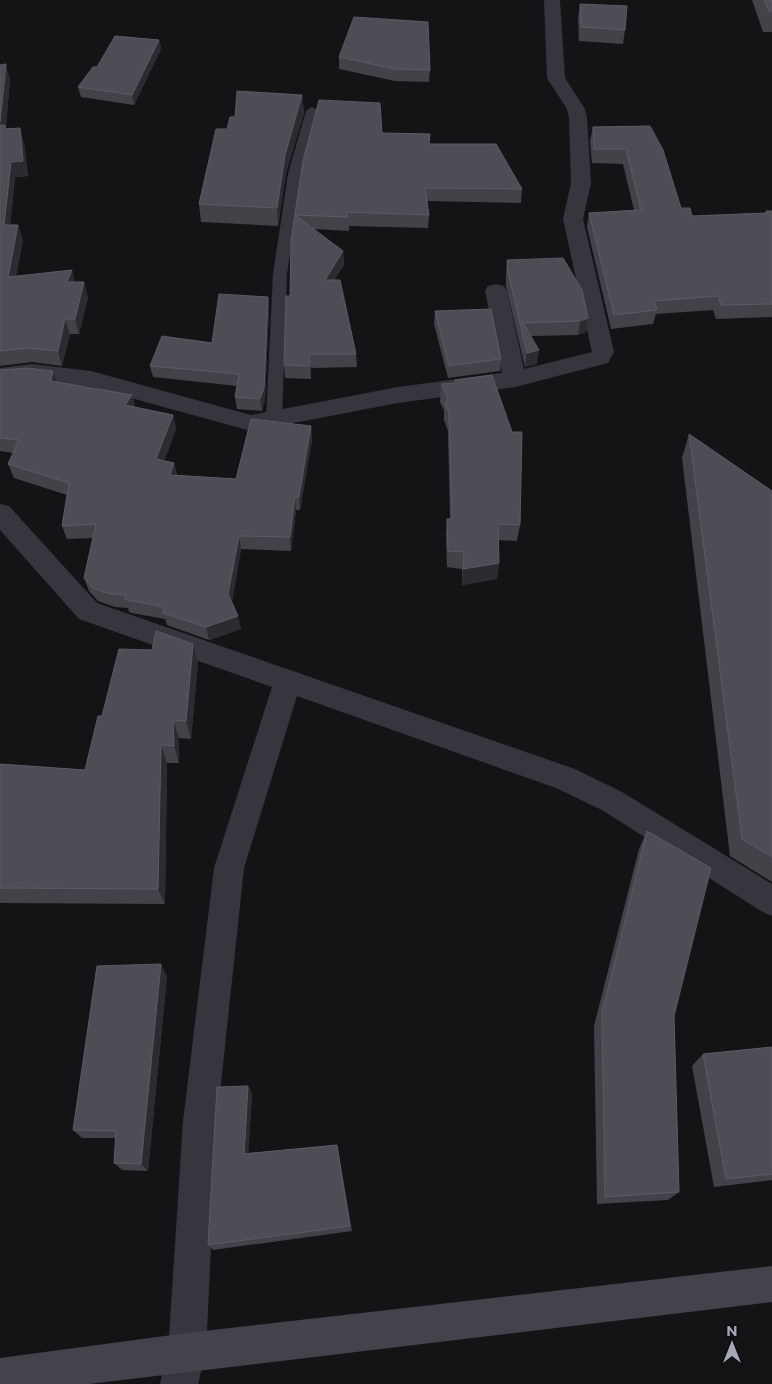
<svg xmlns="http://www.w3.org/2000/svg" width="772" height="1384" font-family="Montserrat,sans-serif">
<style>
.lines{fill:none;stroke-linecap:round;stroke-linejoin:round}
.service{fill:#36363e;fill-rule:evenodd}
.minor{fill:#36363e;fill-rule:evenodd}
.secondary{fill:#42434b;fill-rule:evenodd}
.wall{fill:#424349}
.shaded-wall{fill:#2b2b30}
.building{fill:#4d4d55;stroke:#5a5b65}
</style>
<rect width="100%" height="100%" fill="#141416"/>
<g class="lines">
<path class="service" d="M312 107 318 111 302 174 287 274 282 419 280 423 274 425 268 423 266 419 273 274 288 174 306 111Z"/>
<path class="minor" d="M544 0H560L565 78 585 109 587 118 591 183 583 219 614 352 608 363 515 387 398 403 251 431 91 387 32 380 0 384V368L32 364 91 371 251 415 398 387 502 373 485 291 488 286 496 284 504 286 507 291 524 369 592 352 563 219 571 183 569 118 567 109 547 78Z
M0 504 9 506 97 603 575 769 622 792 772 884V916L761 911 602 810 556 788 297 696 244 868 217 1121 206 1352 198 1384H160L168 1352 183 1121 214 868 272 687 79 619 0 530Z"/>
<path class="secondary" d="M772 1266V1302L89 1384H0V1358L187 1333Z"/>
</g>
<path class="wall" d="M752 0H772V32H763Z
M580 4 625 30 623 44 579 41 578 18Z
M159 40 161 49 134 105 81 97 78 87 97 67Z
M339 57 430 70 429 82 395 81 339 69Z
M0 65 10 79 6 126V129L24 143 28 176 15 177 10 225 23 240 16 276 75 282 88 297 79 334H70L62 366 32 362 0 366Z
M302 95 304 113 286 173 278 226 201 222 199 204 227 129 235 117Z
M319 100 382 133 430 134 429 144 522 189 521 203 427 201 429 215 428 228 349 226V231L314 229 343 251 344 265 334 280 356 354 357 367 311 368V379L285 378 284 365 290 296 291 241Z
M650 126 681 208 692 216 765 213 766 211H772V317L716 319 713 310 656 314 653 324 611 329 587 227 589 213 634 210 623 164 592 163 590 141 593 127Z
M507 260 588 318 586 332 578 335 531 336 537 364 525 367 506 286V274Z
M268 297 269 309 265 400 262 411 237 409 235 397 237 386 153 377 150 366 212 343Z
M435 311 501 359 500 371 448 378 434 324Z
M0 370 57 382 132 395 135 407 173 415 176 429 164 461 174 463 177 475 236 479 311 426 312 440 300 510H296L291 551 241 549 232 601 241 629 209 640 167 625 165 619 132 613 129 612 128 608 115 607 98 601 89 591 84 578 93 538 67 539 62 526 67 495 14 478 8 464 13 453 0 451Z
M455 380 520 525 517 541 498 540 499 563 497 579 462 585V569L447 567 446 536 447 519H450L448 431 444 420V410L440 402 441 384 454 383Z
M689 434 772 491V882L730 856 682 458Z
M198 663 191 739 179 738V763H167L165 904 0 903V764L85 770 102 716Z
M647 831 674 1016 679 1192 668 1200 597 1204 594 1026 639 849Z
M167 976 148 1171 122 1170 114 1163 116 1138H82L73 1130Z
M772 1047V1180L714 1187 692 1066 703 1054Z
M248 1086 252 1094 248 1153 337 1145 352 1231 213 1250 208 1245Z"/>
<path class="shaded-wall" d="M159 40 161 49 134 105 132 95Z
M6 64 10 79 6 126 10 140 0 126Z
M302 95 304 113 286 173 278 226 277 208 285 155Z
M20 128 24 143 28 176 15 177 9 240 4 225 11 162Z
M18 225 23 240 13 291 8 277Z
M343 251 344 265 326 294 325 280Z
M72 270 76 285 67 282Z
M84 282 88 297 79 334 75 319Z
M268 297 269 309 265 400 262 411 260 399Z
M588 318 586 332 578 335 580 321Z
M65 319 70 334 62 366 58 351Z
M539 350 537 364 525 367 527 353Z
M310 354 311 368V379L310 366Z
M53 371 58 385 51 381Z
M132 395 136 409 125 405Z
M173 415 176 429 160 473 156 459Z
M311 426 312 440 300 510 299 497Z
M174 463 177 477 170 475Z
M295 497 296 510 291 551 290 537Z
M239 536 241 549 231 606 228 594Z
M499 563 497 579 462 585 463 569Z
M238 616 241 629 209 640 206 627Z
M193 644 198 663 191 739 186 721Z
M173 720 179 738V763L174 746Z
M161 745 167 763 165 904 158 889Z
M161 964 167 976 148 1171 141 1164Z
M248 1086 252 1094 248 1160 244 1154Z"/>
<path class="building" d="M764 0H772V11H769Z
M580 4 627 6 625 30 581 27Z
M354 17 428 22 430 70 395 69 339 57Z
M115 36 159 40 132 95 78 87 93 67H97Z
M6 64 0 122V65Z
M237 91 302 95 285 155 277 208 199 204 216 129H227L230 117H235Z
M319 100 380 103 382 133 430 134 429 144H496L522 189 425 188 429 215 346 212 348 217 295 215 343 251 325 280H340L356 354H310V366L284 365 286 296H290L291 241 303 161Z
M0 125H5V129L20 128 23 161 11 162 4 225H18L8 277 72 270 67 282H84L75 319H65L58 351 27 348 0 351Z
M650 126 663 150 681 208H690L692 216 767 213 766 211H772V304L721 305 718 296 654 301 657 310 614 315 589 213 641 210 626 149H594L593 127Z
M563 258 582 290 588 318 580 321 523 323 539 350 527 353 508 272 507 260Z
M219 294 268 297 264 388 260 399 235 397 239 374 150 366 162 336 212 343Z
M491 309 501 359 449 366 435 311Z
M27 368 53 371 51 381 132 395 125 405 173 415 156 459 174 463 170 475 236 479 251 419 311 426 299 497H295L290 537 239 536 228 594 238 616 206 627 163 613 164 607 128 600 125 599V595L110 594 93 588 84 578 96 524 62 526 69 483 8 464 19 440 0 438V370Z
M492 375 512 432H522L520 525 498 524 499 563 463 569 464 552 448 551 447 519H452L449 413 445 403 448 397 441 384 455 383V380Z
M689 434 772 491V857L742 839Z
M156 631 193 644 186 721 173 720 174 746 161 745 158 889 0 888V764L85 770 98 716H102L119 649 152 650Z
M647 831 711 868 674 1016 679 1192 605 1197 602 1013Z
M161 964 141 1164 114 1163 116 1131 73 1130 97 966Z
M772 1047V1174L726 1179 703 1054Z
M248 1086 244 1154 337 1145 350 1226 208 1245 217 1087Z"/>
<g transform="translate(732 1344)" stroke="#0f0f11" stroke-width="4" paint-order="stroke">
<path d="M0-4L9 19L0 12L-9 19Z" fill="#a4a7b8"/>
<text y="-8" font-size="14" font-weight="bold" text-anchor="middle" fill="#a4a7b8">N</text>
</g>
</svg>
